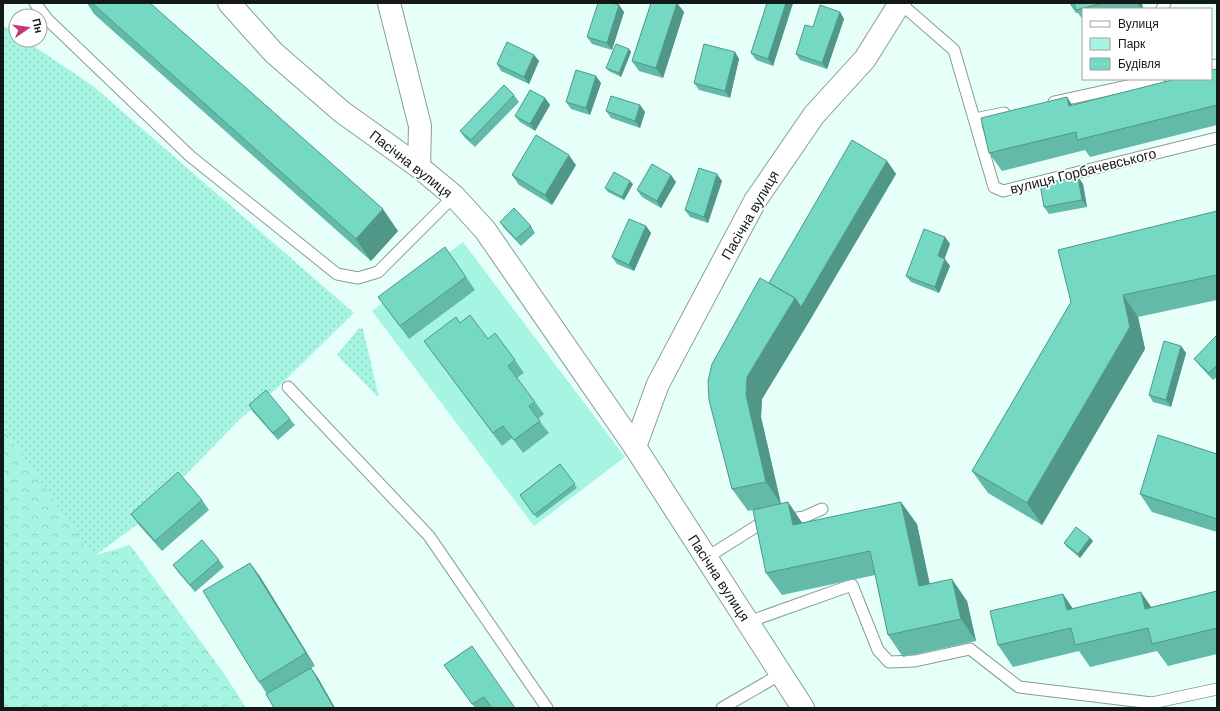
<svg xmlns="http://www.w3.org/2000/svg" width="1220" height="711" font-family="Helvetica,sans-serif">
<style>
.grass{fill:url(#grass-dots)}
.forest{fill:url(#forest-crowns)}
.green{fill:#a6f4e2}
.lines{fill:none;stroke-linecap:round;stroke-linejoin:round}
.service-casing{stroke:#879d98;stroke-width:13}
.minor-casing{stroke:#879d98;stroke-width:24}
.tertiary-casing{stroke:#879d98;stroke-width:24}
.service{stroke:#fff;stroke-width:11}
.minor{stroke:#fff;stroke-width:22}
.tertiary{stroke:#fff;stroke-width:22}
.wall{fill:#64baa8}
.shaded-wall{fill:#519788}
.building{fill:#74d8c3;stroke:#519788}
.labels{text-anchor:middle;stroke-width:3.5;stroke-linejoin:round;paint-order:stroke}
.street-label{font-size:14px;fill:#121a18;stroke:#fff}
</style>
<defs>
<pattern id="grass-dots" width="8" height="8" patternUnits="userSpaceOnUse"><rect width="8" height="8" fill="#a6f4e2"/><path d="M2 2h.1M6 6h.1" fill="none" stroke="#8ed1c1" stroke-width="1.8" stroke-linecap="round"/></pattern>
<pattern id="forest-crowns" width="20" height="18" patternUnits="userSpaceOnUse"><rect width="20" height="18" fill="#a6f4e2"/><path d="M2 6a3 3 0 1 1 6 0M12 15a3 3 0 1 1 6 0" fill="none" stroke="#8ed1c1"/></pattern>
</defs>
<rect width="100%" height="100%" fill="#e7fff9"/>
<path class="grass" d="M3 25 16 34V40H25L93 86 354 313 276 389 240 419 138 524 93 557 3 428Z
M359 328 363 329 379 398 337 355Z"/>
<path class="forest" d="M3 428 93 556 130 545 223 672 246 708H3Z"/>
<path class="green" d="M463 242 625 457 534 526 372 311Z"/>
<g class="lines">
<g class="service-casing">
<path id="service" d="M35 3 48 20 190 156 337 274 358 278 378 272 454 196
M900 3 954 50 994 187 1003 191 1217 138
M1162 9 1165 3
M1211 66 1217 65
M1054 102 1159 79
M975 119 1004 113
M288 387 429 536 547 708
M706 558 760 524 804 517 822 509
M748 622 852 585 878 650 889 662 915 661 970 649 1019 687 1152 703
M722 708 781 674
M1150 708 1152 703 1217 689"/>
</g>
<g class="minor-casing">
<path id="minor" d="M389 3 420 126 419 167
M635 447 658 384 755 201 814 115 865 59 900 3"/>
</g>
<g class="tertiary-casing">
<path id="tertiary" d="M229 3 274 53 342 112 419 167 454 196 485 230 635 447 803 708"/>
</g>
<use href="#service" class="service"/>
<use href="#minor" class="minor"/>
<use href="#tertiary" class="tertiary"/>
</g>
<path class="wall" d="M87 3H150L398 231 371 261 94 14Z
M651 3H677L684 12 663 78 639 71 632 61Z
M767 3H793L773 66 756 60 751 53Z
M1069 3H1142L1143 9H1083V20L1078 13H1076Z
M619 5 624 12 612 50 592 44 587 37Z
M840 12 844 19 827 69 800 60 796 54 813 27Z
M629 49 631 52 621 77 609 71 606 68Z
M735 52 739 59 730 98 699 90 694 83Z
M534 55 539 61 529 84 501 71 497 64Z
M1217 69V125L1090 157 1085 150 1002 171 989 153 1073 105Z
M601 83 590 115 571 109 566 102Z
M514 95 519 102 475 147 465 138 460 131Z
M545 98 550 105 535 131 520 122 515 116Z
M640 105 645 112 640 128 611 118 606 111Z
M887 161 896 174 810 320 762 399 761 417 781 504 788 502 802 523 917 524 929 584 967 601 976 641 903 657 888 635 875 575 782 595 766 573 753 510 748 511 732 489 769 283Z
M576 165 552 205 519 185 512 175Z
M1078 177 1083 184 1087 207 1049 214 1044 207Z
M722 181 708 223 690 217 685 210Z
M676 182 661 208 642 197 637 190Z
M633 184 624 200 608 192 605 188Z
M1217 211V300L1138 317 1145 349 1042 525 988 493 972 471 1071 302Z
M500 222 531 226 535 233 521 246 504 228Z
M646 226 651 233 634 271 617 264 612 257Z
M945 237 950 244 944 259 950 266 939 293 911 282 906 276Z
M466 277 475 290 409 339 378 297Z
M460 323 488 339 515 360 524 373 517 378 544 414 538 419 549 433 523 453 512 438 502 446 424 341Z
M1217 337V377L1213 380 1199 365 1194 359Z
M1181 346 1186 353 1171 407 1153 402 1149 395Z
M249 405 290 419 295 425 278 440 253 412Z
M1217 454V532L1152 512 1140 494Z
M560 464 577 488 537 518 520 495Z
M202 500 209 510 162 551 138 524 131 514Z
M1090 538 1093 541 1080 558 1066 546 1064 543Z
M219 560 224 567 195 592 178 572 173 565Z
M259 575 315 666 311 668 318 678 335 708H274L267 694 259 682Z
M1217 591V654L1168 666 1157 651 1090 667 1079 651 1013 667 998 645 1073 609 1151 607Z
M472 646 491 706 488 708H475L444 665Z"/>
<path class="shaded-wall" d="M677 3 684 12 663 78 656 68Z
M786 3H793L773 66 768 59Z
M1137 3H1142L1143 9H1141Z
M619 5 624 12 612 50 607 43Z
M840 12 844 19 827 69 822 63Z
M629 49 631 52 621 77 619 73Z
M735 52 739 59 730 98 725 91Z
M534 55 539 61 529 84 524 77Z
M596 76 601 83 590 115 586 108Z
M1067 97 1079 115 1069 106Z
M545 98 550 105 535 131 530 124Z
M640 105 645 112 640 128 635 121Z
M569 155 576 165 552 205 545 195Z
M887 161 896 174 810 320 762 399 761 417 781 504 766 482 746 395 747 377 795 298Z
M717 174 722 181 708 223 704 217Z
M671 175 676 182 661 208 657 201Z
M1078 177 1083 184 1087 207 1082 200Z
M630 181 633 184 624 200 622 197Z
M383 209 398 231 371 261 356 239Z
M646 226 651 233 634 271 629 265Z
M945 237 950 244 943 263 938 256Z
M945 259 950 266 939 293 935 287Z
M1123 295 1138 317 1145 349 1042 525 1027 503Z
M1181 346 1186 353 1171 407 1166 400Z
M788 502 803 524 793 525Z
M901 502 917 524 935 608 919 586Z
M1090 538 1093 541 1080 558 1078 554Z
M250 563 259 575 315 666 306 653Z
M952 579 967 601 976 641 961 619Z
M1141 592 1156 614 1145 609Z
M1063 594 1078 616 1067 610Z
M311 668 318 678 335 708H334Z"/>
<path class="building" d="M92 3H150L383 209 356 239Z
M598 3H612L619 5 607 43 587 37Z
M651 3H677L656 68 632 61Z
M767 3H786L768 59 751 53Z
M1074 3H1103L1076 10Z
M820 5 840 12 822 63 796 54 805 25 813 27Z
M507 42 534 55 524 77 497 64Z
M616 44 629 49 619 73 606 68Z
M704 44 735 52 725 91 694 83Z
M1217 69V105L1077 140 1076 132 989 153 981 118 1067 97 1069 106 1176 79H1211V70Z
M576 70 596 76 586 108 566 102Z
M504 85 514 95 471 140 460 131Z
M530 90 545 98 530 124 515 116Z
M611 96 640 105 635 121 606 111Z
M536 135 569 155 545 195 512 175Z
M852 140 887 161 801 307 795 298 769 283Z
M652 164 671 175 657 201 637 190Z
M699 168 717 174 704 217 685 210Z
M614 172 630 181 622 197 605 188Z
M1078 177 1082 200 1044 207 1040 184Z
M514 208 531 226 516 239 500 222Z
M1217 211V275L1123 295 1130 327 1027 503 972 471 1071 302 1058 250Z
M629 219 646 226 629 265 612 257Z
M924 229 945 237 938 256 945 259 935 287 906 276Z
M445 247 466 277 400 326 378 297Z
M760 278 795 298 747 377 746 395 766 482 732 489 709 400 708 381 712 364Z
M470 315 488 339 495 333 515 360 508 366 535 402 529 406 540 421 514 440 503 426 493 433 424 341 456 317 460 323Z
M1216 336 1217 337V365L1209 373 1194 359Z
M1164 341 1181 346 1166 400 1149 395Z
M266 390 290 419 273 433 249 405Z
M1158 435 1217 454V519L1140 494Z
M560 464 575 484 534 515 520 495Z
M178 472 202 500 155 541 131 514Z
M788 502 793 525 901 502 919 586 952 579 961 619 888 635 870 551 766 573 753 510Z
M1076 527 1090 538 1078 554 1064 543Z
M202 540 219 560 190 585 173 565Z
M250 563 306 653 259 682 203 591Z
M1217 591V628L1152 644 1148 628 1075 645 1071 628 998 645 990 611 1063 594 1067 610 1141 592 1145 609Z
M472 646 515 708H492L484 697 472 704 444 665Z
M311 668 334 708H274L266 694Z"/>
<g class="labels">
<g class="street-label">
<text transform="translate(411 164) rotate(38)" y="5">Пасічна вулиця</text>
<text transform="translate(1083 171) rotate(-14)" y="5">вулиця Горбачевського</text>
<text transform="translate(750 215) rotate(-60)" y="5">Пасічна вулиця</text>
<text transform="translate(719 578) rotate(57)" y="5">Пасічна вулиця</text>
</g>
</g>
<rect width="1220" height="711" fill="none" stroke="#121a18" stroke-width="8"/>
<rect x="1082" y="8" width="130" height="72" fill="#ffffff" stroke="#a0a3a3"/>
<rect x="1090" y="21" width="20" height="6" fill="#ffffff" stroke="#a0a3a3"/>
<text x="1118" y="28" font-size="12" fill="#121a18">Вулиця</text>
<rect x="1090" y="38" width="20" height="12" fill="#a6f4e2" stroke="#a0a3a3"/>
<text x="1118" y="48" font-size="12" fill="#121a18">Парк</text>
<rect x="1090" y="58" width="20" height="12" fill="#74d8c3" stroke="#a0a3a3"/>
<text x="1118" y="68" font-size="12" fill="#121a18">Будівля</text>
<g transform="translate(28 28) rotate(77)"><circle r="19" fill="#ffffff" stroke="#a0a3a3"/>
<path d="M0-3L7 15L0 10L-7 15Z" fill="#c23873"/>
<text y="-6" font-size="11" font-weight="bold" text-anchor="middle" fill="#121a18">Пн</text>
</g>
</svg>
